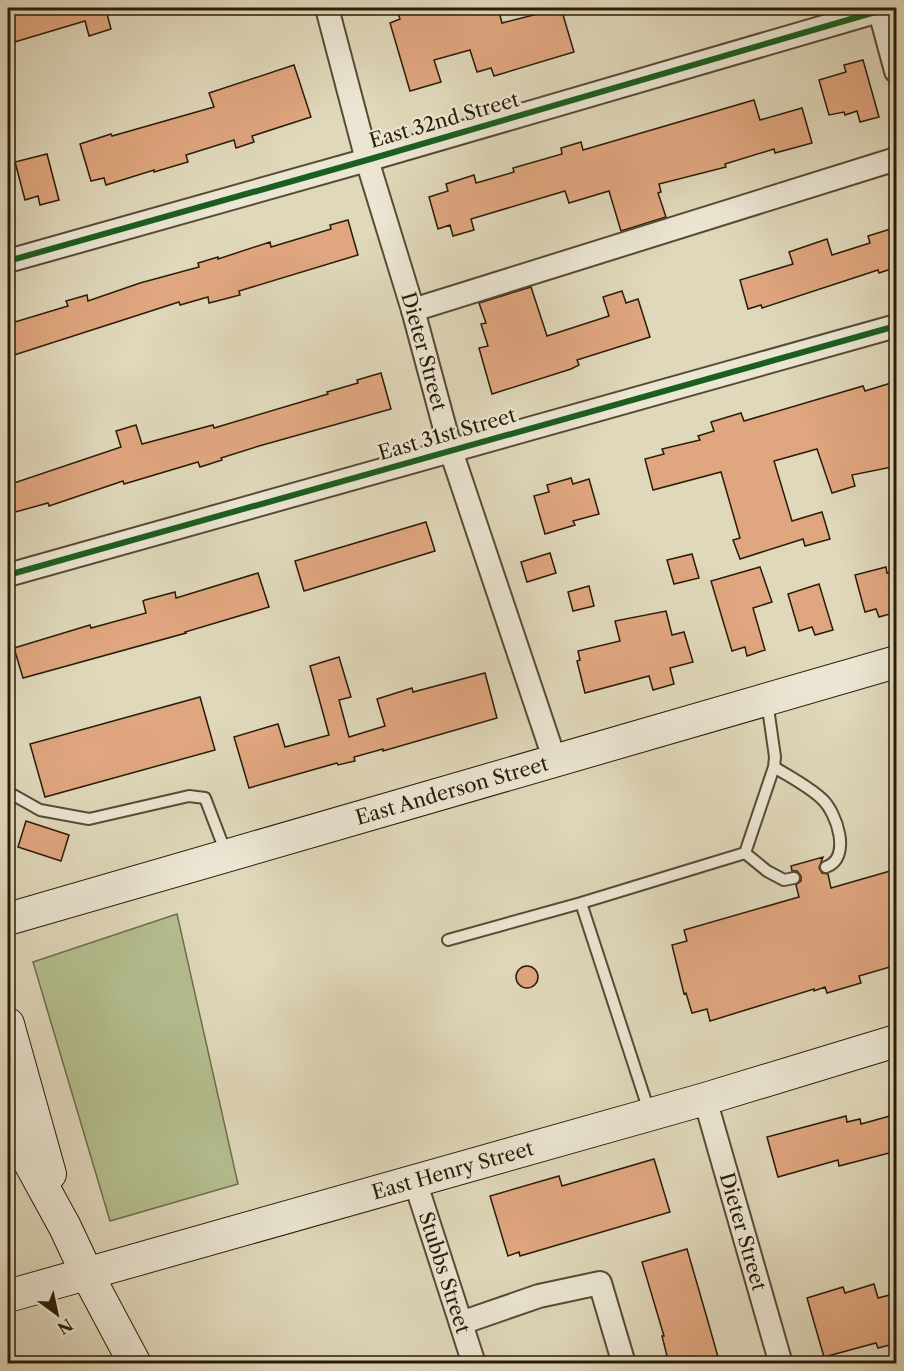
<svg xmlns="http://www.w3.org/2000/svg" width="904" height="1371" font-family="'Libre Caslon Text',serif">
<style>
.green{fill:#b4be8f;stroke:#6f6d4b;stroke-width:1.5}
.building{fill:#e0a67f;stroke:#2a1c07;stroke-width:1.5}
.lines{fill:none;stroke-linecap:round;stroke-linejoin:round}
.service-casing{stroke:#584b34;stroke-width:14}
.minor-casing{stroke:#584b34;stroke-width:26}
.secondary-casing{stroke:#2a1c07;stroke-width:34}
.service{stroke:#ebe6d3;stroke-width:10}
.minor{stroke:#ebe6d3;stroke-width:22}
.secondary{stroke:#ebe6d3;stroke-width:32}
.cycleway-casing{stroke:#ebe6d3;stroke-width:10}
.cycleway{stroke:#1b5e20;stroke-width:6}
.labels{text-anchor:middle;stroke-width:4.5;stroke-linejoin:round;paint-order:stroke}
.street-label{font-size:20px;fill:#2a1c07;stroke:#ebe6d3}
</style>
<rect width="100%" height="100%" fill="#e0d8bb"/>
<filter id="stains"><feTurbulence type="fractalNoise" baseFrequency=".00333" numOctaves="4"/><feColorMatrix values="0 0 0 0 .2 0 0 0 0 .09 0 0 0 0 .02 0 0 0 .5 -.17"/></filter>
<radialGradient id="worn" r=".72"><stop offset=".6" stop-color="#630" stop-opacity="0"/><stop offset="1" stop-color="#630" stop-opacity=".3"/></radialGradient>
<path class="green" d="M177 914 238 1184 110 1221 33 962Z"/>
<path class="building" d="M8 8H110L111 13 107 14 111 29 89 36 85 21 8 44Z
M396 8H498L502 23 561 8 574 52 494 76 491 68 477 72 470 50 434 60 441 82 410 91 390 23 400 19Z
M863 60 879 117 860 122 857 111 845 115 844 112 829 115 819 80 846 72 844 65Z
M294 65 311 117 252 136 254 142 236 148 234 140 186 155 188 162 154 172V170L106 185 104 178 91 181 80 144 111 134 112 136 214 107 209 93Z
M754 100 760 120 802 108 812 143 775 153 774 149 725 164 726 167 659 184 661 192 658 193 666 217 621 231 609 191 569 203 565 191 471 219 474 230 453 236 450 225 438 229 429 197 448 191 446 184 474 175 476 183 514 172 513 168 562 154 561 148 581 142 583 150Z
M47 154 59 200 40 205 38 196 25 200 15 162Z
M348 220 358 255 239 291 240 295 209 303 208 297 180 305 179 302 8 357V324L68 306 66 301 87 295 88 301 140 283 199 267 198 263 218 257V259L270 242 271 247 331 229 330 225Z
M897 227V267L879 273 878 270 762 308 761 305 748 309 740 280 793 264 789 252 827 239 832 255 870 243 868 236Z
M531 287 547 336 609 316 603 297 622 291 626 303 638 299 650 337 577 360 579 365 571 369 492 394 479 348 488 346 481 324 486 323 479 303Z
M381 373 391 409 259 446 221 458 222 460 200 467 198 462 124 484 123 481 49 506 48 503 8 514V485L121 447 116 431 136 425 142 444 213 425 214 428 328 394 327 392 358 383 357 380Z
M891 383 897 401V466L852 475 855 486 832 493 817 449 774 461 792 521 822 512 830 539 805 546 803 539 740 559 733 540 740 538 721 472 653 490 645 459 664 454 662 449 700 440 698 436 714 431 711 422 741 413 744 421 863 386 865 391Z
M571 478 573 484 589 479 599 514 573 521 575 525 545 534 534 496 549 492 547 485Z
M426 522 435 551 304 591 295 561Z
M550 553 556 573 527 582 521 562Z
M692 554 699 578 674 584 667 560Z
M760 567 772 602 753 608 765 650 747 656 745 647 732 651 711 581Z
M886 567 887 573 897 571V612L879 617 876 609 865 612 855 575Z
M258 573 269 607 185 632 186 633 23 678 14 648 90 625 91 628 146 613 143 601 145 600 175 592 176 598Z
M819 584 833 630 815 635 812 627 799 631 788 594Z
M589 586 594 606 573 611 568 592Z
M666 611 672 635 684 632 693 662 670 668 674 684 653 690 649 676 585 693 577 661 580 660 578 651 620 641 615 621Z
M339 657 351 697 339 700 349 737 385 726 377 699 412 688 413 692 485 673 497 718 383 751V749L354 757 355 761 338 765 337 763 249 788 234 737 278 724 285 747 329 735 310 666Z
M200 697 215 750 45 797 30 744Z
M26 821 69 835 61 861 18 847Z
M823 857 819 868 822 873 828 874 831 888 897 869V965L859 976 861 983 827 993 825 987 814 991V989L710 1021 707 1009 692 1013 686 993 684 994 672 945 687 941 684 930 799 897 796 885 801 881V876L797 871H792L791 866Z
M516 977a11 11 0 1 1 22 0a11 11 0 1 1-22 0Z
M897 1114V1151L839 1166 838 1160 778 1177 767 1137 846 1116 847 1122 860 1119 861 1124Z
M654 1159 670 1212 520 1256 519 1252 508 1256 490 1196 559 1176 562 1186Z
M687 1249 707 1318 720 1364H669L662 1336H664L642 1262Z
M874 1284 878 1298 897 1293V1343L878 1348 876 1343 824 1357 807 1298 843 1287 845 1293Z"/>
<g class="lines">
<g class="service-casing">
<path id="service" d="M774 767C790 777 808 786 822 799 837 813 852 858 826 867
M8 792 40 810 89 819 189 796 205 798 226 853
M745 853 767 871 784 880 794 878
M581 903 649 1111
M448 940 581 903 745 853 774 767 775 757 767 701"/>
</g>
<g class="minor-casing">
<g id="minor">
<path id="s1" d="M327 8 367 160 413 310 451 451 555 761"/>
<path d="M879 8 896 71"/>
<path d="M8 261 367 160 889 8"/>
<path d="M413 310 896 159"/>
<path d="M8 575 896 326"/>
<path id="s2" d="M705 1099 781 1364"/>
<path id="s3" d="M415 1181 474 1364"/>
<path d="M461 1323 539 1296 600 1283 624 1364"/>
</g>
</g>
<g class="secondary-casing">
<g id="secondary">
<path id="s4" d="M8 919 896 662"/>
<path d="M8 1024 50 1174"/>
<path d="M8 1123 65 1227 87 1274 135 1364"/>
<path id="s5" d="M8 1296 705 1099 896 1041"/>
</g>
</g>
<use href="#service" class="service"/>
<use href="#minor" class="minor"/>
<use href="#secondary" class="secondary"/>
<g class="cycleway-casing">
<path id="cycleway" d="M8 261 367 160 889 8
M8 575 896 326"/>
</g>
<use href="#cycleway" class="cycleway"/>
</g>
<g class="labels">
<g class="street-label">
<text transform="translate(444 120) rotate(-16)" y="7">East 32nd Street</text>
<text dy="7" stroke="none"><textPath href="#s1" startOffset="357">Dieter Street</textPath></text>
<text transform="translate(447 434) rotate(-16)" y="7">East 31st Street</text>
<text dy="7" stroke="none"><textPath href="#s4" startOffset="462">East Anderson Street</textPath></text>
<text dy="7" stroke="none"><textPath href="#s5" startOffset="462">East Henry Street</textPath></text>
<text dy="7" stroke="none"><textPath href="#s2" startOffset="138">Dieter Street</textPath></text>
<text dy="7" stroke="none"><textPath href="#s3" startOffset="96">Stubbs Street</textPath></text>
</g>
</g>
<rect width="904" height="1371" fill="none" stroke="#e0d8bb" stroke-width="30"/>
<rect x="9" y="9" width="886" height="1353" fill="none" stroke="#2a1c07" stroke-width="3"/>
<rect x="15" y="15" width="874" height="1341" fill="none" stroke="#2a1c07" stroke-width="1.5"/>
<g transform="translate(57 1314) rotate(147)" stroke="#ebe6d3" stroke-width="4.5" paint-order="stroke">
<path d="M0-4.5L10 22L0 15L-10 22Z" fill="#2a1c07"/>
<text y="-9" font-size="16" font-weight="bold" text-anchor="middle" fill="#2a1c07">N</text>
</g>
<rect width="100%" height="100%" filter="url(#stains)"/>
<rect width="100%" height="100%" fill="url(#worn)"/>
</svg>
